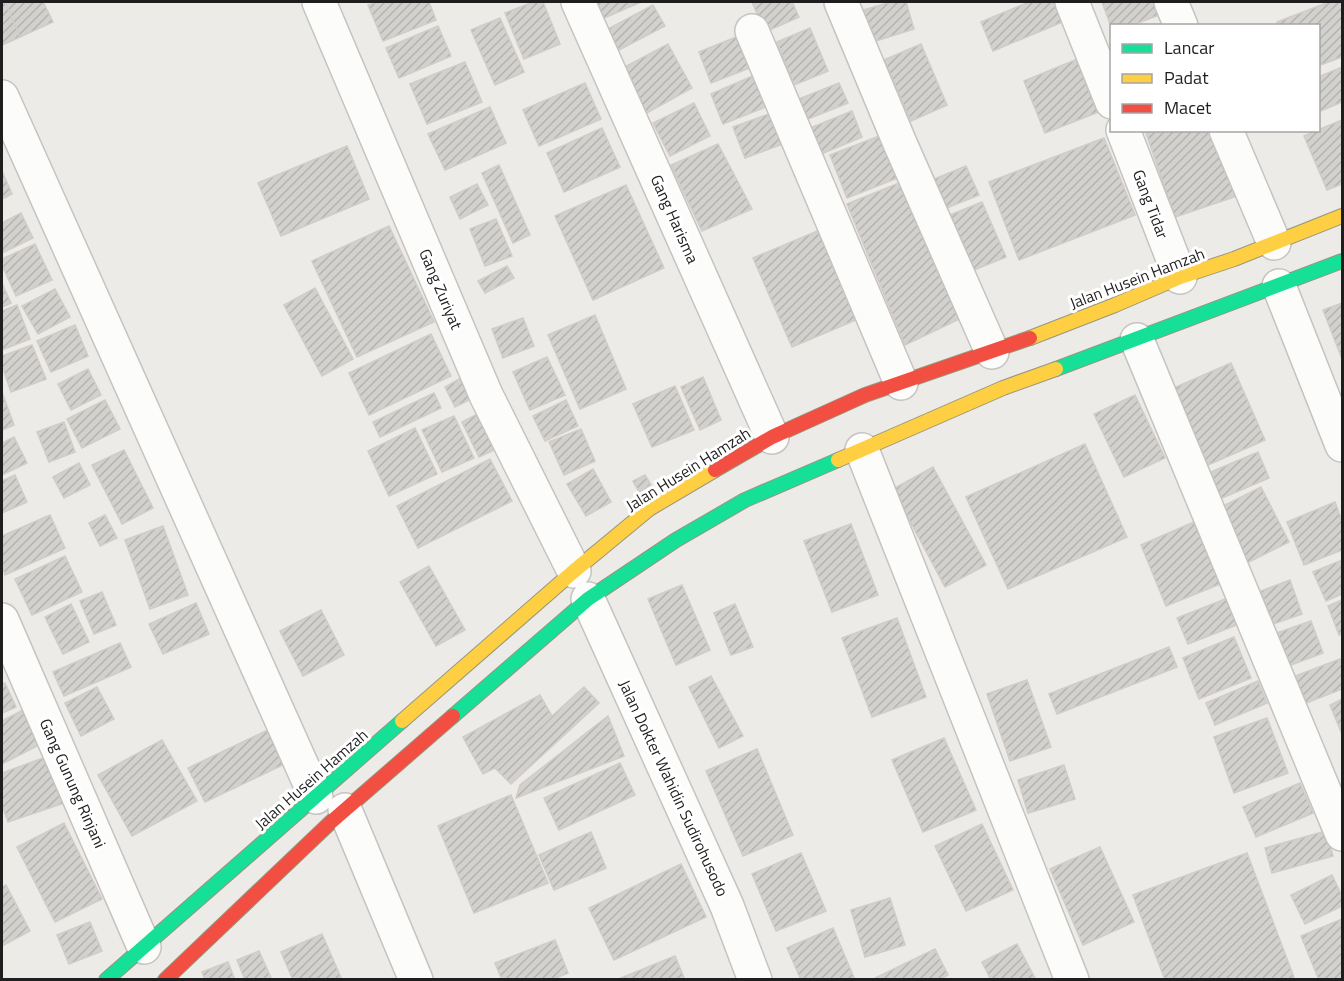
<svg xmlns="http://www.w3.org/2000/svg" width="1344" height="981" font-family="'Titillium Web',sans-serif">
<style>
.building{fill:url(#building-hatch);stroke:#d0ccc8;stroke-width:1.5}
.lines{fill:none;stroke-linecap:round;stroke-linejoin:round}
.street-casing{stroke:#c5c4c3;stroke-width:36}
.fast-casing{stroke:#96977e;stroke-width:16}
.slow-casing{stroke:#96977e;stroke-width:16}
.jam-casing{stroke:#96977e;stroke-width:16}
.street{stroke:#fcfcfb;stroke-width:33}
.fast{stroke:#16e098;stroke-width:14}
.slow{stroke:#ffcf43;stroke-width:14}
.jam{stroke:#f24e42;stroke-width:14}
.labels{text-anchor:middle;stroke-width:6;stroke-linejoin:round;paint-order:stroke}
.street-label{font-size:16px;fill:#1e1e1e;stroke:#fff}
</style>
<defs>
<pattern id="building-hatch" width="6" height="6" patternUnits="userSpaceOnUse" patternTransform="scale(1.5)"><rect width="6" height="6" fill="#d3d1ce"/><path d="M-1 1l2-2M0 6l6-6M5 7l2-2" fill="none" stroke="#b5b3b0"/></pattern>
</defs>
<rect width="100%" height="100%" fill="#edebe7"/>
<path class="building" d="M2 2H5L20 37 2 45Z
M5 2H43L53 22 20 37Z
M378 2H429L436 20 383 41 368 5Z
M533 2H543L560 44 524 59 505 13Z
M594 2H641L602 19Z
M752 2H792L799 17 765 32Z
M891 2H906L914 29 863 45 853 13Z
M1029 2H1060L1067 20 993 51 981 22Z
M1102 2H1163L1167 12 1130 26H1112V29Z
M1329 2H1342V57L1318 66V26H1278L1277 22Z
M653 5 665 26 619 50 608 29Z
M500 18 524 72 495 85 471 30Z
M438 26 451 56 399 78 386 48Z
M810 28 828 71 794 85 777 42Z
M751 31 765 62 711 83 699 52Z
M668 44 692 88 645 114 621 69Z
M921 44 947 105 911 121 884 60Z
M1080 58 1101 111 1045 133 1024 81Z
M465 62 482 102 427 124 410 84Z
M1342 67V102L1318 112V77Z
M762 72 776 103 723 124 711 94Z
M585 83 601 119 539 146 523 110Z
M839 83 848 103 803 121 794 101Z
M694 103 710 136 670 156 653 123Z
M490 107 506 143 445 170 428 134Z
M777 111 788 142 745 158 733 127Z
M852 111 862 137 814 157 803 131Z
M1342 120V184L1327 190 1304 136Z
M602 128 620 167 564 192 547 153Z
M1145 130H1208L1237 196 1175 217Z
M882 135 900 177 847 198 830 155Z
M1104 138 1135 215 1019 260 989 182Z
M718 144 752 209 702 231 671 165Z
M347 146 369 199 281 236 258 183Z
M499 165 530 235 513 243 482 173Z
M966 166 979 195 944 209 932 180Z
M2 171 12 194 2 199Z
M909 179 966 316 905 345 847 204Z
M477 184 488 205 460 219 450 197Z
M626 185 664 268 593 300 555 216Z
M982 202 1006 257 969 272 945 217Z
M21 213 33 238 2 253V223Z
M496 219 512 256 485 266 470 229Z
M389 226 434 322 357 357 312 261Z
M827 227 865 316 792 347 753 258Z
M35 244 52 280 16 296 2 265V259Z
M507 266 514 278 485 293 478 281Z
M2 283 11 303 2 307Z
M315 288 353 359 322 376 284 305Z
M55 289 70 317 38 334 22 306Z
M1342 303V359L1323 310Z
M17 305 30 339 2 350V311Z
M595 315 626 389 580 409 548 335Z
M523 318 534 346 503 358 492 329Z
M75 325 88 356 51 372 37 341Z
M431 334 451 376 369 415 349 373Z
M32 345 46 379 11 392 2 366V356Z
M547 357 565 395 530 410 513 372Z
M1231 363 1265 440 1208 465 1174 388Z
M88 369 101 395 71 410 58 384Z
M468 374 479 395 455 407 445 387Z
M703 377 721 420 700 430 681 387Z
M675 386 694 430 652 447 633 404Z
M2 392 14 425 2 430Z
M434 393 441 408 380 437 373 422Z
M1135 395 1165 458 1124 477 1094 414Z
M105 400 120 429 82 448 67 419Z
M566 400 578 426 545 441 533 416Z
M485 410 503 446 479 457 462 422Z
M454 416 474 458 442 472 422 430Z
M64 422 75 452 49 462 37 432Z
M415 428 437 474 389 496 368 451Z
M581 429 595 461 564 475 549 442Z
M14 437 27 463 2 475V443Z
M1085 444 1127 537 1008 589 966 497Z
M124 450 153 508 122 524 92 465Z
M1258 452 1269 478 1215 501 1204 475Z
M490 459 512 501 418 548 397 506Z
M79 463 90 485 64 498 53 477Z
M933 467 986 565 945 587 893 489Z
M593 469 611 502 586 516 567 484Z
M15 475 27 502 2 513V481Z
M645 475 651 485 639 492 633 481Z
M1261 487 1289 542 1247 563 1219 508Z
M1335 502 1342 521V550L1304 565 1287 522Z
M50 515 65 548 5 575 2 566V536Z
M105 515 117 538 100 546 89 523Z
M1194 522 1220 584 1166 606 1141 545Z
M851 524 878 595 832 612 804 541Z
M163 526 188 595 150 609 125 540Z
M65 556 82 592 32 615 15 579Z
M1342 560V594L1326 601 1313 572Z
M429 566 465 630 436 646 400 582Z
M1290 580 1302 614 1273 624 1261 591Z
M682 585 710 650 676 665 648 599Z
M102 592 116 625 94 634 80 601Z
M1228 598 1239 624 1188 644 1177 618Z
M1342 600V633L1339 635 1328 606Z
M196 603 209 634 163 654 149 624Z
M71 604 89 642 63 654 45 617Z
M735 604 753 647 731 655 714 613Z
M321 610 344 655 303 676 280 631Z
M897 618 926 697 872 717 842 638Z
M1311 621 1323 653 1283 668 1271 635Z
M1234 637 1251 678 1199 699 1183 658Z
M120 643 131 667 64 696 53 672Z
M1169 647 1177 667 1057 714 1049 694Z
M1340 659 1342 666V689L1296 707 1285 680Z
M711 676 743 736 719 748 689 687Z
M1027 680 1051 747 1010 761 987 694Z
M1258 681 1267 703 1215 725 1206 703Z
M5 683 16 707 2 713V684Z
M97 687 114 719 81 736 65 703Z
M584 687 599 703 511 784 495 768Z
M540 695 552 716 495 768 483 774 463 737Z
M1342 699V734L1330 705Z
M23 710 41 744 2 764V721Z
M608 716 624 756 516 798 520 785Z
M1267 718 1288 773 1234 793 1214 737Z
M270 729 287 763 205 802 188 768Z
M944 738 976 810 923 832 892 760Z
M162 740 197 801 132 836 98 775Z
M757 749 793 835 743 856 706 771Z
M54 754 70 801 8 822 2 805V773Z
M620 763 635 795 559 830 544 798Z
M1064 765 1075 799 1028 813 1018 780Z
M1300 783 1313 813 1256 837 1243 807Z
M511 795 548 883 474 913 438 826Z
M64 823 102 899 55 922 17 847Z
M982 824 1013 890 966 911 935 846Z
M1326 831 1333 856 1272 873 1265 848Z
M591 832 606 868 554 890 539 855Z
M1100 847 1134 922 1083 945 1050 869Z
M801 853 826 911 776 931 752 874Z
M1247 853 1295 980H1165L1133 895Z
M681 864 706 917 614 960 589 908Z
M1332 875 1342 896V906L1305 924 1291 895Z
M6 885 30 931 2 946V887Z
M890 898 905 945 865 957 851 910Z
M1342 919V980H1319L1301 936Z
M90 922 102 951 69 964 57 935Z
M833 928 855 980H801L787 948Z
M322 934 342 980H293L281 952Z
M555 940 568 973 551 980H502L495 963Z
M1017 944 1036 980H991L982 962Z
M935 949 948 975 939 980H876L875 978Z
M259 951 272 980H245L237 960Z
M675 956 685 980H616Z
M228 962 235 980H205L202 972Z"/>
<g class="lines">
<g class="street-casing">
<path id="street" d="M319 2 486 395 574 571
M578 2 772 437
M841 2 899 141 992 352
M1072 2 1112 102
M1171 2 1181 26
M752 31 901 383
M2 97 316 797
M1123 130 1180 277
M1226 130 1274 243
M1279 286 1342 445
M1137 340 1342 834
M862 450 1072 980
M588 599 727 906 755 980
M2 620 144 947
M345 810 416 980"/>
</g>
<g class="fast-casing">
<path id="fast" d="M1056 369 1342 261
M453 716 588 599 676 540 745 500 838 460
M106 980 402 721"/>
</g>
<g class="slow-casing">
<path id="slow" d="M1030 338 1115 305 1180 277 1234 259 1342 216
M838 460 1003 388 1056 369
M402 721 574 571 649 509 715 470"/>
</g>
<g class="jam-casing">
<path id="jam" d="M715 470 772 437 865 395 1030 338
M165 980 331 822 453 716"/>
</g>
<use href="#street" class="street"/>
<use href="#fast" class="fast"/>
<use href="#slow" class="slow"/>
<use href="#jam" class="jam"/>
</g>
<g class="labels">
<g class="street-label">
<text transform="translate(1151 204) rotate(69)" y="6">Gang Tidar</text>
<text transform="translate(675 219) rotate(66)" y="6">Gang Harisma</text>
<text transform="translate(1137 278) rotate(-21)" y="6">Jalan Husein Hamzah</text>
<text transform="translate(441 289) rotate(67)" y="6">Gang Zuriyat</text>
<text transform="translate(688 469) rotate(-32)" y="6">Jalan Husein Hamzah</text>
<text transform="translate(311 779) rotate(-41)" y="6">Jalan Husein Hamzah</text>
<text transform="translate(73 783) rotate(66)" y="6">Gang Gunung Rinjani</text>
<text transform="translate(674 788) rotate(65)" y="6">Jalan Dokter Wahidin Sudirohusodo</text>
</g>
</g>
<rect width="1344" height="981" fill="none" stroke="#1e1e1e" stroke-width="6"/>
<rect x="1110" y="24" width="210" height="108" fill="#ffffff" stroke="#a5a5a5" stroke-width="1.5"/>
<rect x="1122" y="44" width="30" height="9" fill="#16e098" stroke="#a5a5a5" stroke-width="1.5"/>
<text x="1164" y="54" font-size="18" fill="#1e1e1e">Lancar</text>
<rect x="1122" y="74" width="30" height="9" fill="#ffcf43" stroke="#a5a5a5" stroke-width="1.5"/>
<text x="1164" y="84" font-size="18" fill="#1e1e1e">Padat</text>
<rect x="1122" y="104" width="30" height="9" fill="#f24e42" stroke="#a5a5a5" stroke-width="1.5"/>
<text x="1164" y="114" font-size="18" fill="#1e1e1e">Macet</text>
</svg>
